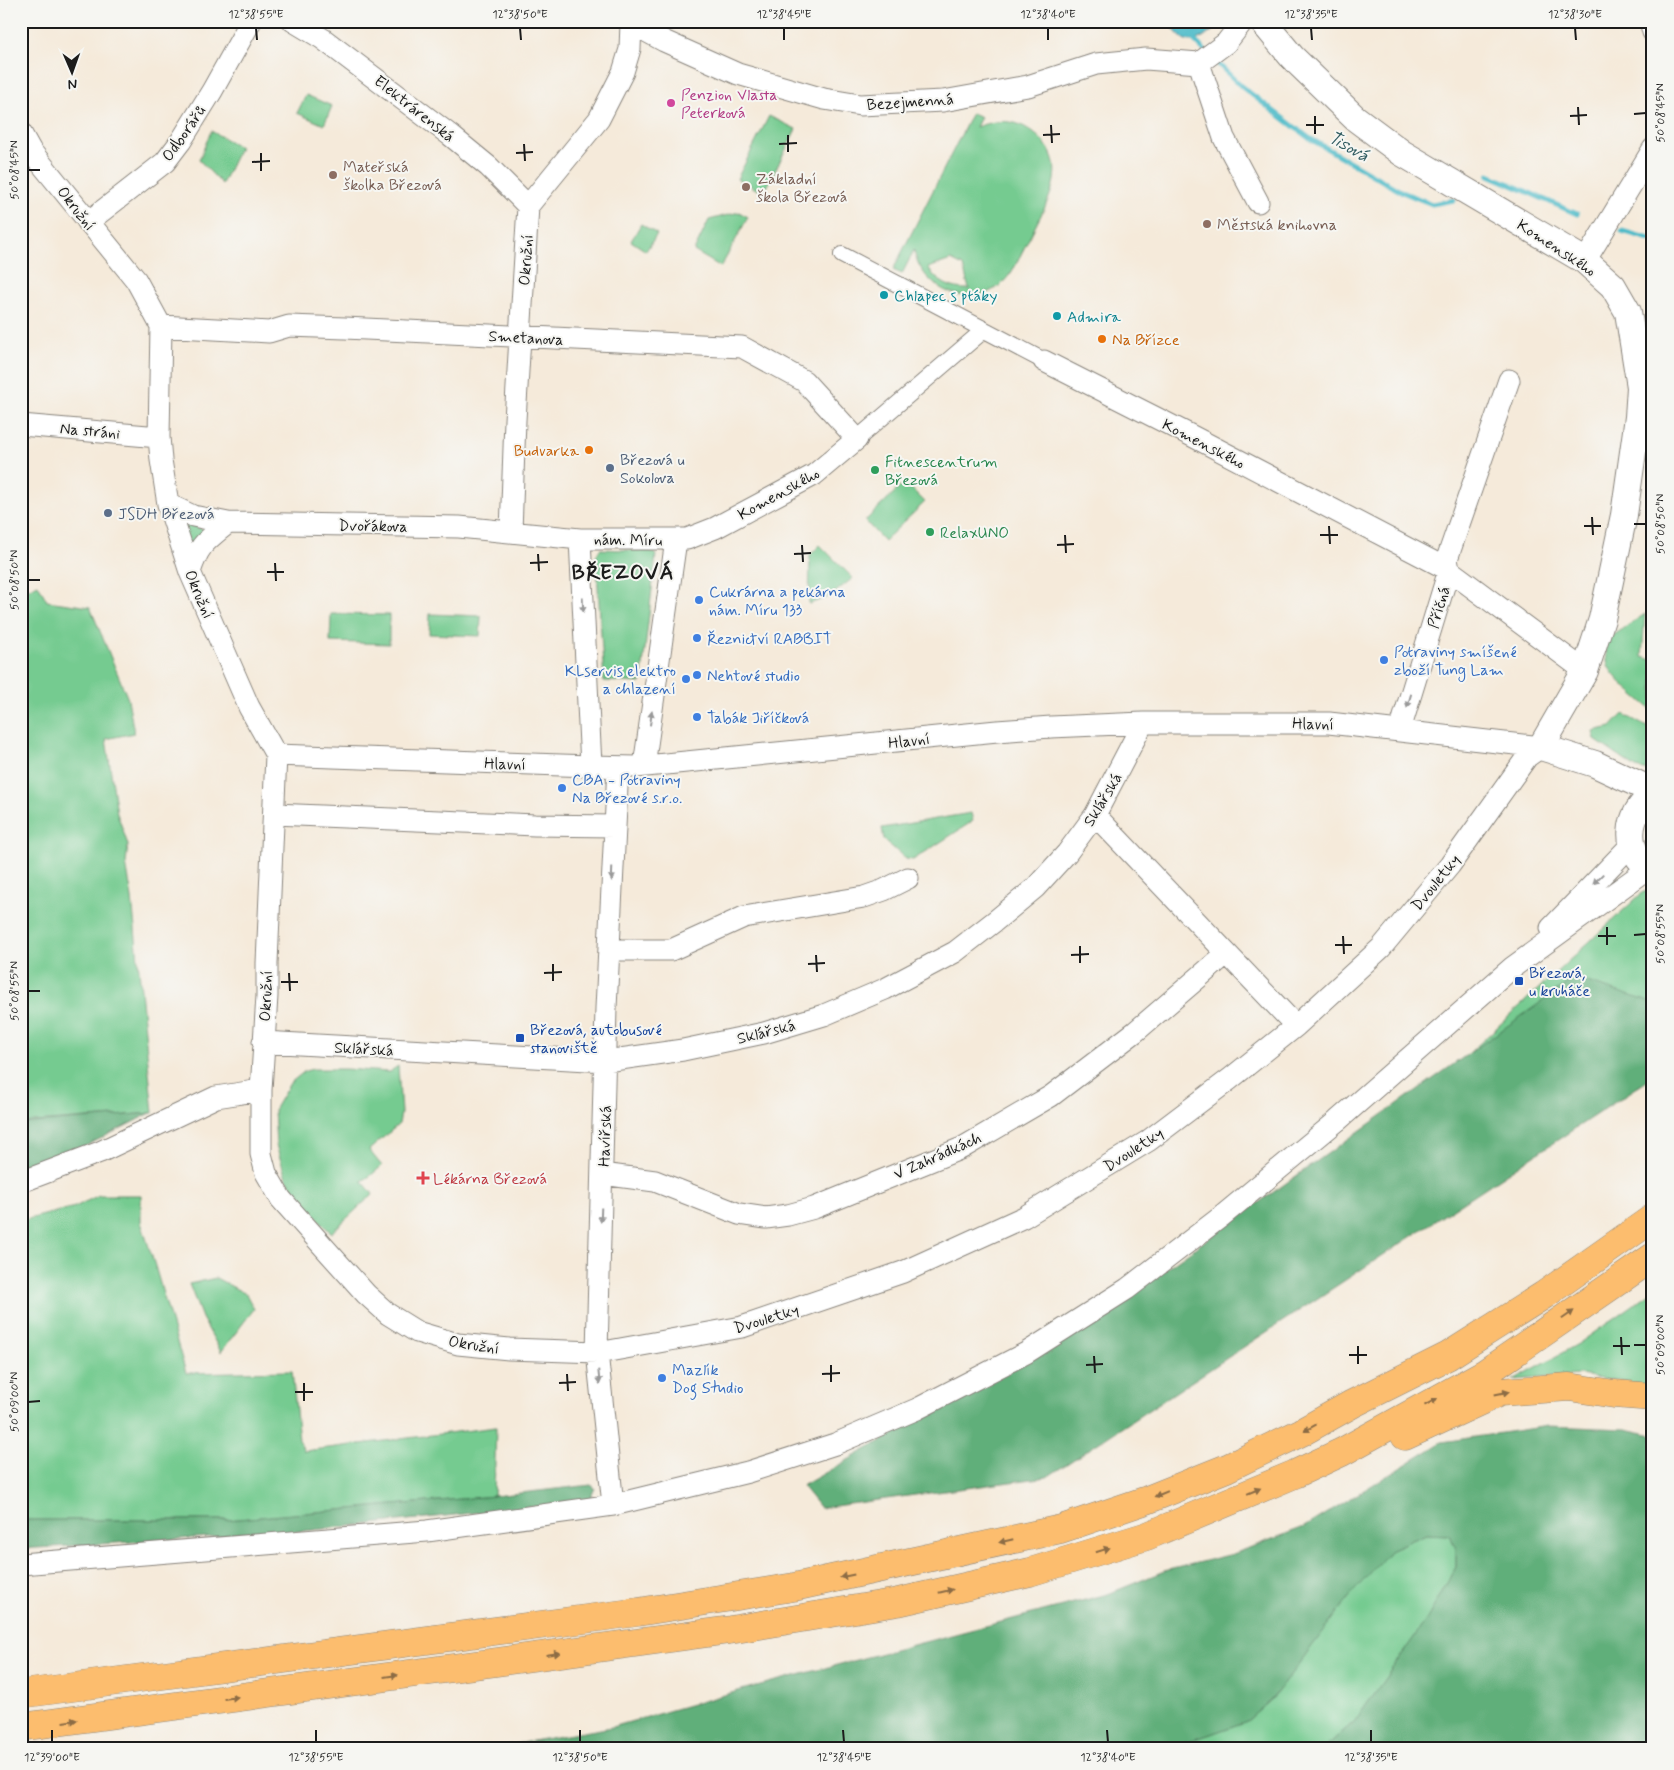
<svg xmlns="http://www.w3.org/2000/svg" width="1674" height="1770" font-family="Mynerve,sans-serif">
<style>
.green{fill:#75cb90;stroke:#487456;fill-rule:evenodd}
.forest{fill:#60af7a;stroke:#3e664b}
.water{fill:#4fbcc9;stroke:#366c72}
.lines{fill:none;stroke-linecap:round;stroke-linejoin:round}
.stream{stroke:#4fbcc9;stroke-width:5}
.pedestrian-casing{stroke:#88837b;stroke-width:18}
.minor-casing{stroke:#88837b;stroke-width:23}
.tertiary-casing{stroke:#88837b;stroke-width:28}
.motorway-casing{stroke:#88837b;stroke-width:29}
.pedestrian{stroke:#fff;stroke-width:16}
.minor{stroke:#fff;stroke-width:21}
.tertiary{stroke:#fff;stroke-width:26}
.motorway{stroke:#fcbd6e;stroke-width:28}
.oneway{fill:#999}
.oneway2{fill:#8c6c45}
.ticks{fill:none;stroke:#1c1c1c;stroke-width:2}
.hotel-dot{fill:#d1479c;stroke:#f6f6f2;stroke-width:2}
.education-dot{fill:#8d6e63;stroke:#f6f6f2;stroke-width:2}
.culture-dot{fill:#0f9aa8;stroke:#f6f6f2;stroke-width:2}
.food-dot{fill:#e8710a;stroke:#f6f6f2;stroke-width:2}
.service-dot{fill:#5c6f8a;stroke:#f6f6f2;stroke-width:2}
.leisure-dot{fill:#2e9e5b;stroke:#f6f6f2;stroke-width:2}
.shop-dot{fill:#3f7fe0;stroke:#f6f6f2;stroke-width:2}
.transit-dot{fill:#1a4fb4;stroke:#f6f6f2;stroke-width:2}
.health-dot{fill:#e0444e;stroke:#f6f6f2;stroke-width:2}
.labels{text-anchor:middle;stroke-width:4;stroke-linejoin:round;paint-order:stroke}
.hotel-label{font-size:16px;fill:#b23c85;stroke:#f6f6f2;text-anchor:start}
.street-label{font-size:16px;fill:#1c1c1c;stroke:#f6f6f2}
.education-label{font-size:16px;fill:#785e54;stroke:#f6f6f2;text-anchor:start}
.culture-label{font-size:16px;fill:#0d838f;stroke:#f6f6f2;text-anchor:start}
.food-label{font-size:16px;fill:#c56008;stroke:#f6f6f2;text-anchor:start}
.service-label{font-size:16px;fill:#4e5e75;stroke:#f6f6f2;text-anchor:start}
.leisure-label{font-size:16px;fill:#27864d;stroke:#f6f6f2;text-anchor:start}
.shop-label{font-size:16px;fill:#366cbe;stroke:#f6f6f2;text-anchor:start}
.transit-label{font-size:16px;fill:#164399;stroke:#f6f6f2;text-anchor:start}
.health-label{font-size:16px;fill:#be3a42;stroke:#f6f6f2;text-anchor:start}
.water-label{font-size:18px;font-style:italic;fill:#305c61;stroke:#f6f6f2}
.district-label{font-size:21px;font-weight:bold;letter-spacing:1px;fill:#1c1c1c;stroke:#f6f6f2}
.neatline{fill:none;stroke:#1c1c1c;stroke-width:2}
.ticks-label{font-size:12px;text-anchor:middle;fill:#1c1c1c}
</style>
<rect width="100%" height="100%" fill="#f6f6f2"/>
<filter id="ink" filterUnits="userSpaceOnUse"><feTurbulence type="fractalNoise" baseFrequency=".02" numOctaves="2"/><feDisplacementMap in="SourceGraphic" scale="10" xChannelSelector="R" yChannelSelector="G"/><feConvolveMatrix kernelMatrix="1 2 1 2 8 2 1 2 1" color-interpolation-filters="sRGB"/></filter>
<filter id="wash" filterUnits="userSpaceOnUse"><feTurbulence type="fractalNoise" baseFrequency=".0096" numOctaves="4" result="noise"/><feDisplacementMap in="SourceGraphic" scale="20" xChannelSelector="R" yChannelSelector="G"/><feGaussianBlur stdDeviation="1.12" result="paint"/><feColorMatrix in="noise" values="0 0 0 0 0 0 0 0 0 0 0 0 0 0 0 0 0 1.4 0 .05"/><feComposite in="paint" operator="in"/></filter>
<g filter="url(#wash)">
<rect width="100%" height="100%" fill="#f5eada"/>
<path class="green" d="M306 95 332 106 324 125 297 113Z
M972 113 981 117 976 127C995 120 1014 118 1031 131 1069 158 1054 190 1037 223 1029 238 1022 253 1014 268 1010 275 1005 281 999 286 966 310 921 288 914 250L902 274 893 270ZM951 260 963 266 969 289C952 290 937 282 928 268Z
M769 116 796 129 764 193 737 179Z
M211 131 240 147 222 184 199 160Z
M739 212 748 217 721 267 694 251 709 220Z
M641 224 657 234 646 251 631 241Z
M905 482 925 502 884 541 865 521Z
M178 518 204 530 189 552Z
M820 545 853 578 829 597 809 604 810 555Z
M600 549 651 551 656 555 641 683 604 681 596 556Z
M38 584 47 601 90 607 128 699 134 733 106 739 117 813 128 845 126 863 132 898 153 1113 21 1123V592Z
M331 614 389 615V644L330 642Z
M430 614 481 616 480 636 429 634Z
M1645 614 1642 657 1653 660V711C1640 699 1615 681 1608 665 1606 658 1606 648 1605 641Z
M1623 714 1653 730V772L1636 768 1595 740 1593 731 1611 727Z
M971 813 973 821 913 860 906 859 884 840 882 828Z
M1653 891V1077L1638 1087 1466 1056 1643 892Z
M398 1066 401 1113 399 1124 369 1150 382 1166 370 1176 362 1181 373 1194 331 1233 297 1195 286 1178 276 1145 274 1110 290 1083 305 1071 313 1069H345L389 1072Z
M99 1195H141V1222L155 1266 186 1373 292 1371 299 1440 304 1451 496 1427 494 1496 227 1520H21V1221L75 1207Z
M216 1278 246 1294 254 1309 221 1352 202 1318 189 1284Z
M1653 1291V1386L1580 1375 1513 1380 1578 1344Z
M1426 1534 1450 1535 1456 1549V1567L1427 1619 1355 1721 1323 1749H1160L1208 1735 1247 1721 1272 1699 1354 1590 1392 1549Z"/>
<path class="forest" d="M1575 978 1653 1003V1077L1047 1477 820 1508 802 1486 1089 1323Z
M151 1113 82 1148 21 1170V1124Z
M1548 1426 1626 1429 1653 1435V1749H1323L1355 1721 1427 1619 1456 1567V1549L1450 1535 1426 1534 1392 1549 1354 1591 1272 1699 1247 1721 1208 1735 1160 1749H487L612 1727 745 1689 1108 1594 1164 1571 1233 1554 1304 1527 1442 1442Z
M591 1485 595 1488 590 1499 577 1502 304 1531 21 1549V1520H227L494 1496Z"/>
<path class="water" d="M1168 21H1221C1217 27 1213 31 1206 35 1186 48 1180 38 1168 21Z"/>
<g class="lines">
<path class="stream" d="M1190 36 1205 51
M1213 59 1242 87 1309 138 1402 192 1432 204 1454 200
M1489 175 1577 214
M1622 231 1653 240"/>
</g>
</g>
<g filter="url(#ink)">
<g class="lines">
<g class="pedestrian-casing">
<path id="pedestrian" d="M842 255 1044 361
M857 439 984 330"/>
</g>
<g class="minor-casing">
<path id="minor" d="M293 21 323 39 450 135 489 167 528 206
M1650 21 1653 32
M631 23 664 41 738 74 824 99 860 105 943 101 1028 86 1096 64 1146 59 1199 63 1226 43 1243 21
M1199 63 1224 138 1258 202
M21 133 31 151 136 280 161 326 159 437 161 460 168 504 190 572 249 707 276 755 267 963V996L261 1090V1154L266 1173 281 1199 322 1245 366 1294 388 1314 417 1332 458 1344 509 1349 597 1352 609 1351 742 1327 903 1272 1024 1217 1148 1141 1230 1079 1296 1026 1381 948 1450 865 1527 757 1541 747
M88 222 165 162 181 141 212 91 251 21
M1585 261 1653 149
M161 326 269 332 289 326 345 328 742 347 804 381 857 439 814 475 715 528 687 539H580L459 527 228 523 193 516 168 504
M1044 361 1194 437 1449 570 1585 671
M21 425 159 437
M511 532 515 420 528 206 599 119 623 72 630 49 631 23 630 21
M580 539 591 766
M190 572C199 544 206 541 228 523
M1400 730 1449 570 1447 559 1509 380
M276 755 591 766 636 767 997 731 1051 727 1143 723H1329L1541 747
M644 766 676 540
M274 814 535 825 614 826
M1095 815 1296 1026
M1551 928 1632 844
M609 950H671L744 917 864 897 884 890 908 878
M263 1042 606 1061 683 1050 764 1033 824 1015 885 989 955 952 995 921 1035 888 1067 853 1095 815 1143 723
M602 1174 655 1181 739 1214 766 1218 788 1215 814 1208 962 1148 1051 1096 1135 1032 1226 954
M21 1182 100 1152 216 1097 261 1090
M613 1505 597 1352 606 1008 618 767
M21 1564 427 1531 613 1505 748 1472 835 1444 917 1409 1026 1353 1127 1289 1222 1216 1337 1121 1513 967 1649 868"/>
</g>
<g class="tertiary-casing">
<path id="tertiary" d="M1262 21 1292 57 1355 118 1402 153 1585 261 1613 286 1628 312 1640 387 1638 417 1624 515 1602 619 1585 671 1541 747 1595 764 1653 791
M1653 795C1626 813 1622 853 1653 870"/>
</g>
<g class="motorway-casing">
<path id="motorway" d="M1405 1436 1500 1392 1569 1387 1614 1394 1653 1397
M21 1694 638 1612 794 1587 1061 1529 1147 1500 1227 1468 1302 1432 1352 1404 1448 1356 1544 1295 1653 1218
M21 1727 730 1630 898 1602 1030 1572 1147 1536 1295 1474 1342 1452 1485 1373 1653 1257"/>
</g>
<use href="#pedestrian" class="pedestrian"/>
<use href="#minor" class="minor"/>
<use href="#tertiary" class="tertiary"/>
<use href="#motorway" class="motorway"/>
</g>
<defs><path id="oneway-solid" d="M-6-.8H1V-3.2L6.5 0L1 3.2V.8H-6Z" transform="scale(1.25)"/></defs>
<g class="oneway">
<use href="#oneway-solid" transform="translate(583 605) rotate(87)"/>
<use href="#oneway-solid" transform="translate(1409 701) rotate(107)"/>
<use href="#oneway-solid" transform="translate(651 718) rotate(-82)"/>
<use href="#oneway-solid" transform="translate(612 874) rotate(92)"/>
<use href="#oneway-solid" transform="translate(1598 879) rotate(134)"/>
<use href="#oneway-solid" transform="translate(601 1215) rotate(92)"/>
<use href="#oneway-solid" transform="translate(599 1377) rotate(84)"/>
</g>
<g class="oneway2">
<use href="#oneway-solid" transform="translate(1568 1315) rotate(-35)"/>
<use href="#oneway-solid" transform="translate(1502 1393) rotate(-12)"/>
<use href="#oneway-solid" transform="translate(1431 1402) rotate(-29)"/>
<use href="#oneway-solid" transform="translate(1310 1428) rotate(151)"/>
<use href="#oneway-solid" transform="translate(1254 1491) rotate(-23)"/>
<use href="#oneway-solid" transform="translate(1161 1494) rotate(158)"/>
<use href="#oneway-solid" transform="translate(1006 1541) rotate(167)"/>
<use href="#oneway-solid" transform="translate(1103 1550) rotate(-17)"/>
<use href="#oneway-solid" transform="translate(847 1576) rotate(168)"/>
<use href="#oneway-solid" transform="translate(946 1591) rotate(-13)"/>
<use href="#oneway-solid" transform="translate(553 1654) rotate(-8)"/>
<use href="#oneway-solid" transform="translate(391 1676) rotate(-8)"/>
<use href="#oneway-solid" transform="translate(231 1698) rotate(-8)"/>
<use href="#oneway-solid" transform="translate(70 1721) rotate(-8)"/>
</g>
</g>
<path class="ticks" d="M256 28 257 40M520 28 521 40M784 28V40M1048 28V40M1311 28 1312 40M1575 28 1576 40M1578 107 1579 125M1634 114 1646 113M1315 116V134M1570 116 1587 115M1051 125 1052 143M1306 125H1324M788 135V152M1043 135 1060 134M524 144 525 161M779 144 797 143M261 153V171M516 153 533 152M252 162 270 161M28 170H40M1592 517 1593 535M1634 524H1646M1329 526 1330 544M1584 526H1601M1065 535 1066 553M1320 535H1338M802 545 803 562M1057 545 1074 544M538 554 539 571M794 554 811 553M275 563 276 581M530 563 548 562M267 572H284M28 580H40M1607 927V945M1634 935 1646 934M1343 936 1344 954M1598 936H1616M1335 945H1352M1080 946V963M816 955 817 972M1071 955 1089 954M553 964V981M808 964 825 963M289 973 290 991M544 973 562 972M281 982H298M28 991H40M1621 1337 1622 1355M1634 1345H1646M1358 1346V1364M1613 1346H1630M1349 1355H1367M1094 1356 1095 1373M831 1365V1382M1086 1365 1103 1364M567 1374 568 1391M822 1374 840 1373M304 1383V1401M559 1383 576 1382M295 1392H313M28 1402 40 1401M52 1730V1742M316 1730V1742M580 1730V1742M843 1730 844 1742M1107 1730 1108 1742M1371 1730V1742"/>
<circle class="hotel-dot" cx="671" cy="103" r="5"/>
<g class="education-dot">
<circle cx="333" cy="175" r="5"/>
<circle cx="746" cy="187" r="5"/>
<circle cx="1207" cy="224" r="5"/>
</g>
<g class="culture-dot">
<circle cx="884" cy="295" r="5"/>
<circle cx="1057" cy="316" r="5"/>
</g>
<g class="food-dot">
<circle cx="1102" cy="339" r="5"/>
<circle cx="589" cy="450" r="5"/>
</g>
<g class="service-dot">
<circle cx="610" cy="468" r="5"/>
<circle cx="108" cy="513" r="5"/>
</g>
<g class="leisure-dot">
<circle cx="875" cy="470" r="5"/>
<circle cx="930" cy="532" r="5"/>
</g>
<g class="shop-dot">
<circle cx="699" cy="600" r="5"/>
<circle cx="697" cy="638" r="5"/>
<circle cx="1384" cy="660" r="5"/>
<circle cx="697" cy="675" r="5"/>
<circle cx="686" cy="679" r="5"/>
<circle cx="697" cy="717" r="5"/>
<circle cx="562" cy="788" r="5"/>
<circle cx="662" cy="1378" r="5"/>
</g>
<g class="transit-dot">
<rect x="1514" y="976" width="10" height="10" rx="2.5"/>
<rect x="515" y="1033" width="10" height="10" rx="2.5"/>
</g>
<path class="health-dot" d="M420.5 1170.5h5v5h5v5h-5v5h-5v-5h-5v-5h5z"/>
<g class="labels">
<g class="hotel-label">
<text x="681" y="100">Penzion Vlasta<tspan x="681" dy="18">Peterková</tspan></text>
</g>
<g class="street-label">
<text transform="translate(910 101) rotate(-4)" y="6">Bezejmenná</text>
<text transform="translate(415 108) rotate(38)" y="6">Elektrárenská</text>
<text transform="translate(183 133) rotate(-55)" y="6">Odborářů</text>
<text transform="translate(77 208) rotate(52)" y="6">Okružní</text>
<text transform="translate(1557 247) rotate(33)" y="6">Komenského</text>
<text transform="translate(525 260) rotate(-86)" y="6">Okružní</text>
<text transform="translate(526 337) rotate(3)" y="6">Smetanova</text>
<text transform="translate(90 430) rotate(5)" y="6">Na stráni</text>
<text transform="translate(1204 443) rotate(27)" y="6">Komenského</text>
<text transform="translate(778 493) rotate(-29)" y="6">Komenského</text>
<text transform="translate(373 525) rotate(1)" y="6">Dvořákova</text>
<text transform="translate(628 539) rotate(1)" y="6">nám. Míru</text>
<text transform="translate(200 594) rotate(67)" y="6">Okružní</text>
<text transform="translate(1438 607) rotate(-73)" y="6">Příčná</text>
<text transform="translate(1313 723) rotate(2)" y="6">Hlavní</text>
<text transform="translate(909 740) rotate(-6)" y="6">Hlavní</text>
<text transform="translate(505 763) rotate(2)" y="6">Hlavní</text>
<text transform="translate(1102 799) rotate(-59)" y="6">Sklářská</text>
<text transform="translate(1435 882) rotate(-51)" y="6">Dvouletky</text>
<text transform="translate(265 996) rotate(-88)" y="6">Okružní</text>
<text transform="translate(766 1031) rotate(-14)" y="6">Sklářská</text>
<text transform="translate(364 1048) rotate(3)" y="6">Sklářská</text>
<text transform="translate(604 1136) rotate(-88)" y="6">Havířská</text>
<text transform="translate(1133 1149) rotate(-33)" y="6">Dvouletky</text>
<text transform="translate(937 1155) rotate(-24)" y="6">V Zahrádkách</text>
<text transform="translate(766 1318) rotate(-17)" y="6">Dvouletky</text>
<text transform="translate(474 1344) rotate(9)" y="6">Okružní</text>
</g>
<g class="education-label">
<text x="343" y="172">Mateřská<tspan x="343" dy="18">školka Březová</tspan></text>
<text x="756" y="184">Základní<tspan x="756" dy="18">škola Březová</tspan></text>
<text x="1217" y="230">Městská knihovna</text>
</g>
<g class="culture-label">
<text x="894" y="301">Chlapec s ptáky</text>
<text x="1067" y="322">Admira</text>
</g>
<g class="food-label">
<text x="1112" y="345">Na Břízce</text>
<text x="579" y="456" text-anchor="end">Budvarka</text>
</g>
<g class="service-label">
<text x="620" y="465">Březová u<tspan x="620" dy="18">Sokolova</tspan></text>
<text x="118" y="519">JSDH Březová</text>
</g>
<g class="leisure-label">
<text x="885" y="467">Fitnescentrum<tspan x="885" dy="18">Březová</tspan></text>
<text x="940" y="538">RelaxUNO</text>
</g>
<g class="shop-label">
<text x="709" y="597">Cukrárna a pekárna<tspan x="709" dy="18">nám. Míru 133</tspan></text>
<text x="707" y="644">Řeznictví RABBIT</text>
<text x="1394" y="657">Potraviny smíšené<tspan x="1394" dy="18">zboží Tung Lam</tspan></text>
<text x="676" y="676" text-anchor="end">KLservis elektro<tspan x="676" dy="18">a chlazení</tspan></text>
<text x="707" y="681">Nehtové studio</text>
<text x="707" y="723">Tabák Jiříčková</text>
<text x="572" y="785">CBA - Potraviny<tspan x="572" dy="18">Na Březové s.r.o.</tspan></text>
<text x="672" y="1375">Mazlík<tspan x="672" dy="18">Dog Studio</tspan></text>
</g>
<g class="transit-label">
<text x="1529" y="978">Březová,<tspan x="1529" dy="18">u kruháče</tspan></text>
<text x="530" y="1035">Březová, autobusové<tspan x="530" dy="18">stanoviště</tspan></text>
</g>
<g class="health-label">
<text x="433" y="1184">Lékárna Březová</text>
</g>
<g class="water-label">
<text transform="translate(1349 146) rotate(30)" y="6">Tisová</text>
</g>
<g class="district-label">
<text x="623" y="579">BŘEZOVÁ</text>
</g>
</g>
<rect width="1674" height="1770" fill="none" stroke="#f6f6f2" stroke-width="55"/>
<g transform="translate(72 72) rotate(178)" stroke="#f6f6f2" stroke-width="4" paint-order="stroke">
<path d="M0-4L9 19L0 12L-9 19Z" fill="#1c1c1c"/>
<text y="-8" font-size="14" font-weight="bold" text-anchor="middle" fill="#1c1c1c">N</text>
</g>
<rect x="28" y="28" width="1618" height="1714" class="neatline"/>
<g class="ticks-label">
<text x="256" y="18">12°38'55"E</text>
<text x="520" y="18">12°38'50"E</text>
<text x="784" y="18">12°38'45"E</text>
<text x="1048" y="18">12°38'40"E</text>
<text x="1311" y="18">12°38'35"E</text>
<text x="1575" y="18">12°38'30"E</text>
<text transform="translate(1660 113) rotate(-90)" y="4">50°08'45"N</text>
<text transform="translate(14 170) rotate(-90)" y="4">50°08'45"N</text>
<text transform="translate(1660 524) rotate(-90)" y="4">50°08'50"N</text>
<text transform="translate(14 580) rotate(-90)" y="4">50°08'50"N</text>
<text transform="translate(1660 934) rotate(-90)" y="4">50°08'55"N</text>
<text transform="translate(14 991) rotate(-90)" y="4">50°08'55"N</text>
<text transform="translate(1660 1345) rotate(-90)" y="4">50°09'00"N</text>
<text transform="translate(14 1402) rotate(-90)" y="4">50°09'00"N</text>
<text x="52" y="1761">12°39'00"E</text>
<text x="316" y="1761">12°38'55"E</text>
<text x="580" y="1761">12°38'50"E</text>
<text x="844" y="1761">12°38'45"E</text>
<text x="1108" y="1761">12°38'40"E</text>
<text x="1371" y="1761">12°38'35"E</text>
</g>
</svg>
